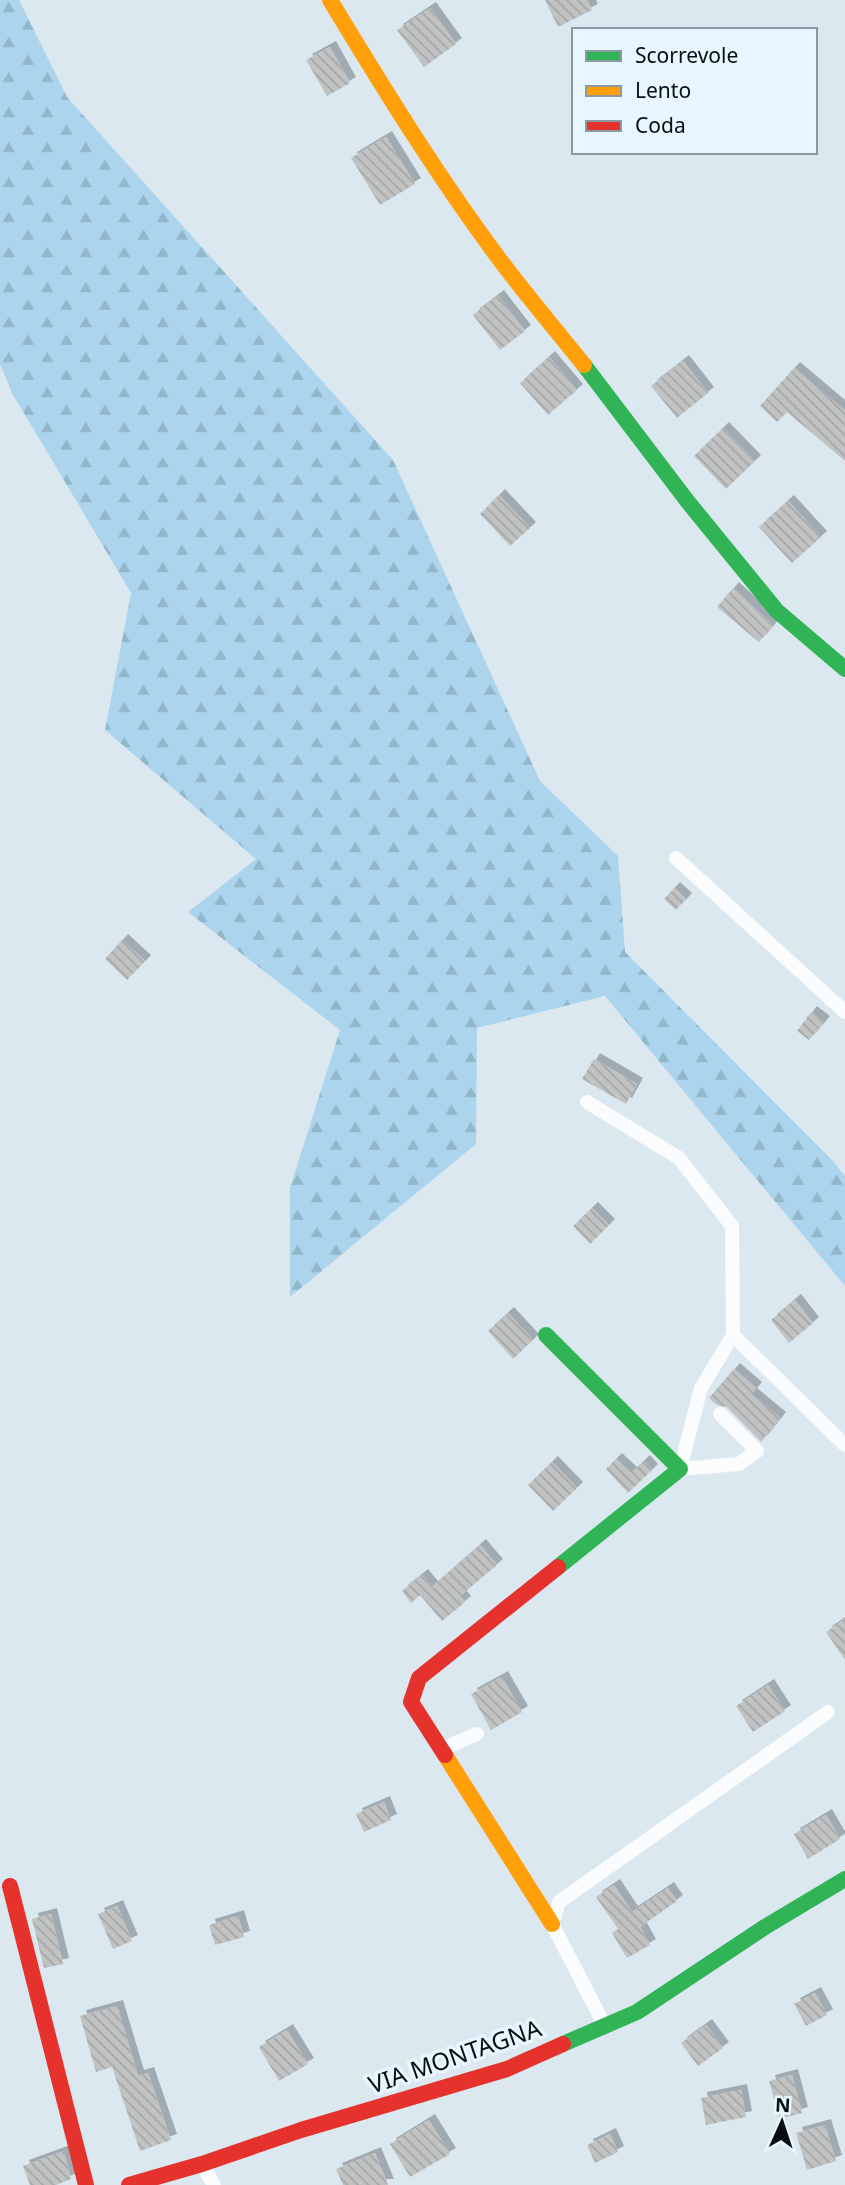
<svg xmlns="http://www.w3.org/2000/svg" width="845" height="2185" font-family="'Noto Sans',sans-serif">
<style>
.forest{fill:url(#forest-firs)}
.building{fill:url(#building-back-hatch);filter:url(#shadow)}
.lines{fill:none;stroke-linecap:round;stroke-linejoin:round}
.street{stroke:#fafcfd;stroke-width:14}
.fast{stroke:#30b455;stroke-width:16}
.slow{stroke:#ff9f0a;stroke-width:16}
.jam{stroke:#e5322d;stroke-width:16}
.labels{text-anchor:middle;stroke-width:7;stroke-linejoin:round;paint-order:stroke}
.street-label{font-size:24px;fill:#070e13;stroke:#e7f6ff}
</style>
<defs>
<pattern id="forest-firs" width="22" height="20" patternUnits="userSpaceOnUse" patternTransform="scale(1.75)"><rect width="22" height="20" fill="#acd5ed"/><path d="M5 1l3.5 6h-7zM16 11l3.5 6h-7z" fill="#92b6ca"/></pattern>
<pattern id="building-back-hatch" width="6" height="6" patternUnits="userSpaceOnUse" patternTransform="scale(1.75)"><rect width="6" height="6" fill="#c1c3c3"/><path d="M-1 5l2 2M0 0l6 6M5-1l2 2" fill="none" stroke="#a4a6a7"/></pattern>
<filter id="shadow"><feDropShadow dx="6" dy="-6" stdDeviation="0" flood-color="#0004"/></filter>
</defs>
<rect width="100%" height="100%" fill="#dbe8f0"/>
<path class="forest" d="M0 0H19L67 97 393 460 540 781 618 856 625 952 832 1160 845 1176V1286L605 996 477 1028 476 1144 290 1297V1188L340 1030 188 912 256 859 105 730 131 593 12 393 0 364Z"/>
<path class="building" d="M545 0H587L592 10 558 27Z
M430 8 456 44 424 67 397 30Z
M330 47 350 83 327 96 306 60Z
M386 137 415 184 380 205 351 158Z
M498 296 525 331 500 350 473 315Z
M549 357 577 390 548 415 520 383Z
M683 361 708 393 677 418 651 386Z
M794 368 845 411V461L787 412 777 422 760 406Z
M723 428 755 461 726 489 694 456Z
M499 495 530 528 510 546 480 514Z
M788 501 821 537 792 563 759 527Z
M733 588 773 625 759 642 717 607Z
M674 888 686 899 676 910 664 899Z
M122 940 145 961 127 980 105 959Z
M811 1012 824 1022 809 1040 797 1031Z
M594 1059 637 1084 626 1104 582 1079Z
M592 1208 609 1225 590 1244 573 1226Z
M795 1300 813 1323 789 1343 771 1320Z
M508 1313 533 1340 513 1359 488 1331Z
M734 1369 756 1388 751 1394 780 1418 761 1442 727 1407 717 1405 709 1398Z
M616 1459 631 1473 644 1461 652 1470 628 1493 606 1469Z
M552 1462 577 1488 553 1511 528 1485Z
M480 1545 497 1565 460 1596 465 1602 442 1621 420 1595 411 1603 402 1591 422 1575 432 1587Z
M845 1619V1660L826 1632Z
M502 1677 522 1712 491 1730 471 1694Z
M768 1685 785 1711 753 1732 736 1706Z
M384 1802 391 1820 364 1832 356 1814Z
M826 1815 840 1839 808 1859 794 1834Z
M614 1885 632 1912 668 1888 677 1901 640 1927 650 1945 627 1958 612 1933 618 1929 596 1897Z
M117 1906 132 1941 113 1949 98 1914Z
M51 1914 63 1964 44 1968 32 1919Z
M238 1916 244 1937 215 1945 209 1925Z
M815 1993 827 2015 806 2026 794 2004Z
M117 2006 138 2076 148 2073 171 2140 140 2151 112 2067 96 2072 80 2016Z
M706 2025 723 2048 698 2066 681 2043Z
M287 2030 308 2064 279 2081 259 2047Z
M792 2075 802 2113 780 2119 769 2081Z
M741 2090 746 2117 706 2125 701 2098Z
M429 2120 450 2154 410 2177 390 2144Z
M825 2125 836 2161 807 2170 796 2133Z
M610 2134 618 2152 595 2163 587 2145Z
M64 2151 71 2179 56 2185H30L23 2166Z
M375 2153 388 2185H343L336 2169Z"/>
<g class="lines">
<path class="street" d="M676 858 845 1012
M587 1102 679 1158 732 1226 733 1335
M720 1414 757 1451 739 1464 680 1469 701 1388 733 1335 845 1445
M442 1749 477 1734
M605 2026 552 1924 559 1902 828 1712
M202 2164 214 2185"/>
<path class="fast" d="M584 365 688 502 777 611 845 669
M546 1335 680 1469 558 1567
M563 2044 637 2012 765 1927 845 1879"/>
<path class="slow" d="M330 0C384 89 438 177 500 260 527 296 556 330 584 365
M445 1755 552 1924"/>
<path class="jam" d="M445 1755 411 1702 419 1678 558 1567
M10 1886 86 2185
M129 2185 202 2164 301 2130 507 2069 563 2044"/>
</g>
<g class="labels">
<g class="street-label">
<text transform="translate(455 2057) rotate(-19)" y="8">VIA MONTAGNA</text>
</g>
</g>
<rect x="572" y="28" width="245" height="126" fill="#e7f6ff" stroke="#8d99a1" stroke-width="2"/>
<rect x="586" y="51" width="35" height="10" fill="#30b455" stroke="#8d99a1" stroke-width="2"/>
<text x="635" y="63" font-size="21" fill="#070e13">Scorrevole</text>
<rect x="586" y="86" width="35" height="10" fill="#ff9f0a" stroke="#8d99a1" stroke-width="2"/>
<text x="635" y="98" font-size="21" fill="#070e13">Lento</text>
<rect x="586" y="121" width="35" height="10" fill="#e5322d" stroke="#8d99a1" stroke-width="2"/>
<text x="635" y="133" font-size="21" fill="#070e13">Coda</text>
<g transform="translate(782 2122) rotate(3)" stroke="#e7f6ff" stroke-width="5" paint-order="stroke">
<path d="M0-5L12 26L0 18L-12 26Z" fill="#070e13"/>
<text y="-10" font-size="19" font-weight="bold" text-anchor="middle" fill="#070e13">N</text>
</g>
</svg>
